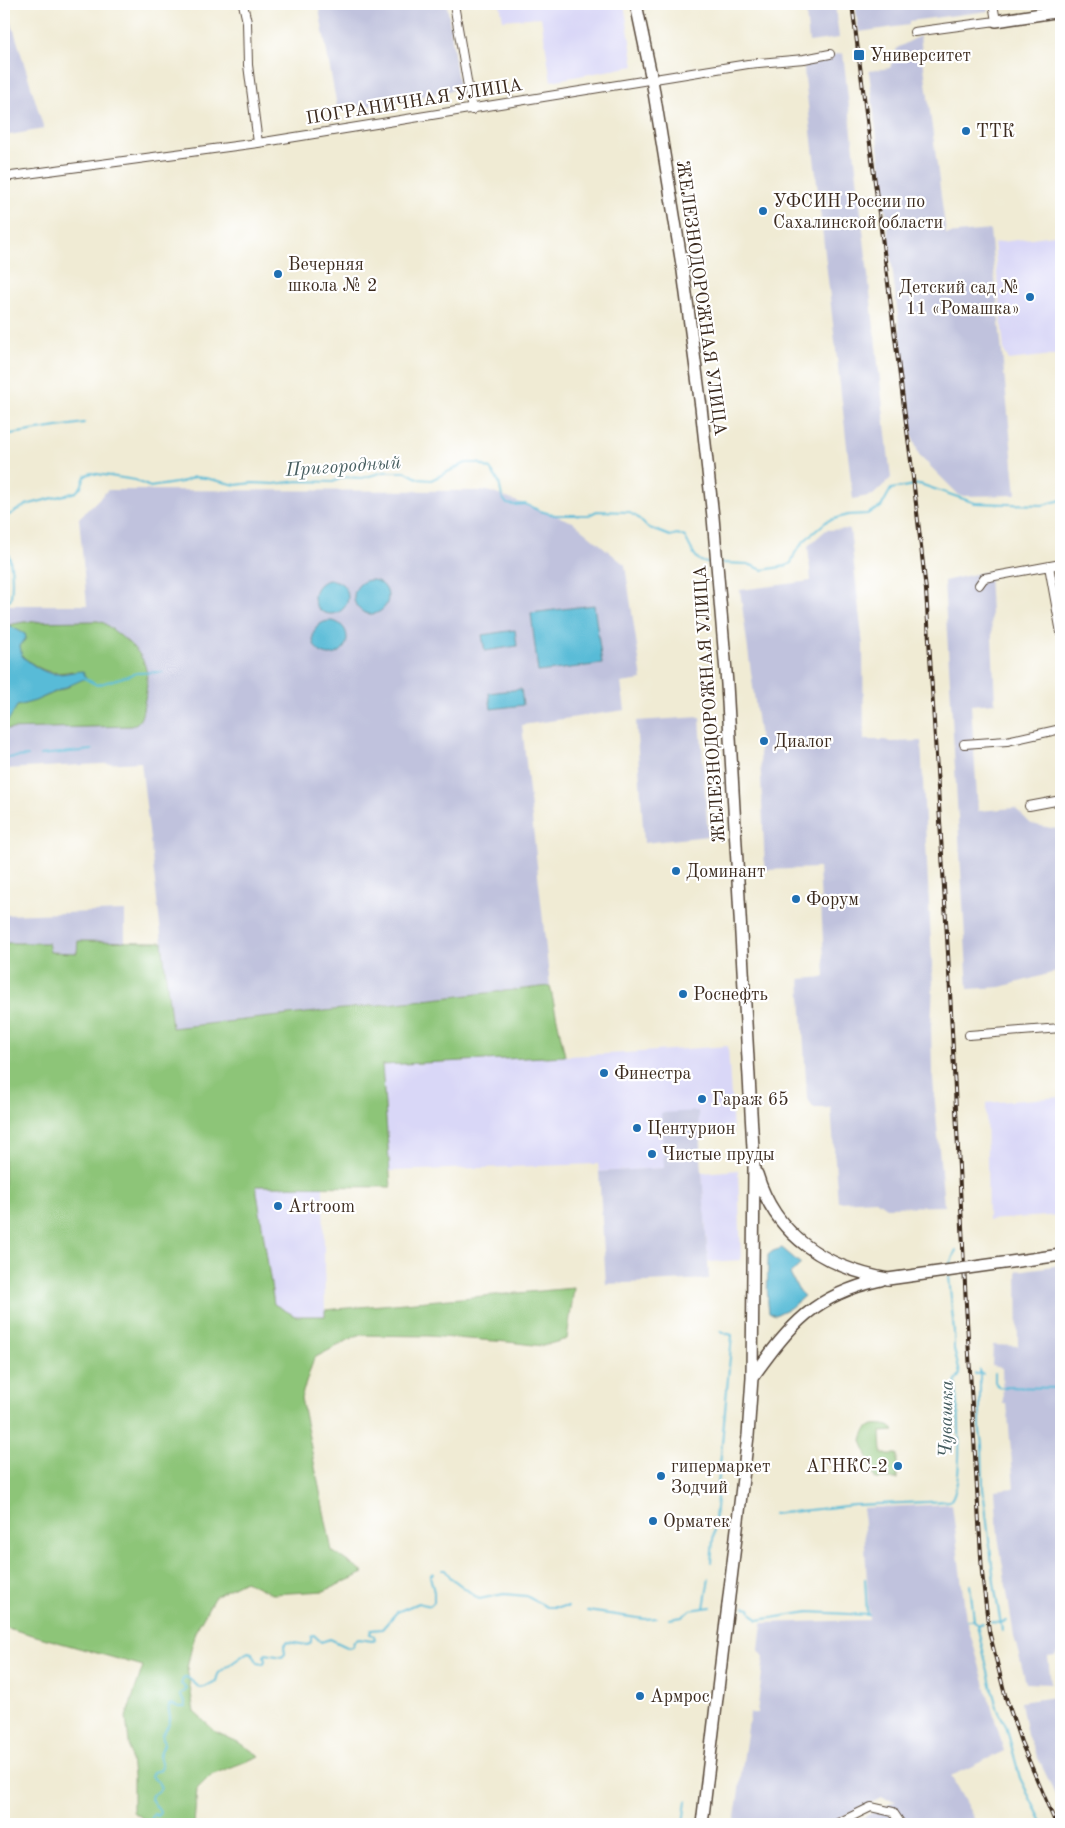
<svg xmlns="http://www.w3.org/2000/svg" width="1065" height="1828" font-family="'Old Standard TT',serif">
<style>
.built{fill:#d9d7f7}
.industrial{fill:#c0c2dd}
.green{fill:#8dc578;stroke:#64784b}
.water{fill:#59bbd7;stroke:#4a727a}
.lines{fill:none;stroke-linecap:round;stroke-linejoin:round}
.stream{stroke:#59bbd7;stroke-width:2}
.street-casing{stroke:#564739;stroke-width:10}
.secondary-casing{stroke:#564739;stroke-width:14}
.street{stroke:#fff;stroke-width:8}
.secondary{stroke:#fff;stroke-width:11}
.rail-casing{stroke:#3b2a1e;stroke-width:4}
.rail{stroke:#fff;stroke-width:2;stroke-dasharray:5.5;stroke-linecap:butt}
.secondary-bridge-casing{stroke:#564739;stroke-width:14;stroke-linecap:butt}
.secondary-bridge{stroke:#fff;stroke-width:11}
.poi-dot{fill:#1f6fb2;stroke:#fff;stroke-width:2}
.labels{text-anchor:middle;stroke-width:4.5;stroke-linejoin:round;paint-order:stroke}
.poi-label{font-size:18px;fill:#3b2a1e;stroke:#fff;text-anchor:start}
.street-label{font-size:18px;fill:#3b2a1e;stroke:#fff}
.water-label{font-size:19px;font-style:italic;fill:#465d5f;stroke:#fff}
</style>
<rect width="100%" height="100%" fill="#fff"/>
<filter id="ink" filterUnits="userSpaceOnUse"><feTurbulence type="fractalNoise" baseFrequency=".02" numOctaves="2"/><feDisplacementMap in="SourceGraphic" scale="10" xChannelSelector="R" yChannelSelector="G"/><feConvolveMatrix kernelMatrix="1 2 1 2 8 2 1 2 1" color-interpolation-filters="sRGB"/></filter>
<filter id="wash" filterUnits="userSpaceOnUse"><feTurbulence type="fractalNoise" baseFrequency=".0096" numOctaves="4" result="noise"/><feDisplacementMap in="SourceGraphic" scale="20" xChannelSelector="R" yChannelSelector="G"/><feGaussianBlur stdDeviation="1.12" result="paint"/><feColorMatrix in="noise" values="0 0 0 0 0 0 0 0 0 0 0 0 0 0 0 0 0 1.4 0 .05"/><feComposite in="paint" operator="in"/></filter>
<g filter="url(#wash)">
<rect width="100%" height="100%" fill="#f0ebd4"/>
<path class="built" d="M500 4H624L634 66 551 81 541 17 503 20Z
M1061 234V354L1009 360 1004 351 994 243Z
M728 1046 733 1132 699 1133 697 1111 665 1168 599 1172 598 1164 390 1171 384 1120 381 1065 627 1053Z
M1061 1097V1215L988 1220 986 1103Z
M738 1170 741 1260 708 1262 702 1173Z
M323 1183 325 1316H295L274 1304 256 1186Z"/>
<path class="industrial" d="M4 4H8L9 14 44 129 4 136Z
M318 4H447L459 89 338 112Z
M805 4H835L839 38 809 42Z
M855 4H987L988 11 909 21V25L859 32Z
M920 36 946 234 990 230 1016 495 960 496 919 455 912 435 869 71 890 68 897 48Z
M843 53 891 478 873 495 853 499 803 61Z
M108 490 488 491 573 522 625 565 642 680 621 683 625 710 522 725 550 986 172 1028 141 762 4 769V605H87L79 518Z
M850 529 863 646 864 740H885L891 742 921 741 933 984 931 1028 932 1068 944 1206 886 1207 876 1200 838 1202 831 1108H813L807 1097 800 979 825 977 819 868 765 870 759 732 740 590 811 581 808 546 826 530Z
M989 571 995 703 971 705 978 811 1015 808 1031 824 1061 830V990L1059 971 1001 987 968 989 944 581Z
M700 717 708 836 644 843 636 721Z
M125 911V941H78L77 953 50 952 48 943H4V915Z
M698 1111 709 1279 606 1284 599 1172 664 1168 661 1113Z
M1061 1265V1649L1055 1656 1048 1657 1051 1684 1026 1683 1014 1636 998 1536 995 1490 1014 1488 1007 1404H1003L1002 1368 992 1366 993 1345 1018 1346 1017 1271Z
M952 1504 966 1619 1004 1751 951 1776 977 1824H849L896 1801 881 1798 829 1824H734L750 1713H757L764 1657 759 1650 762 1623 869 1620 863 1508Z
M1061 1696V1806L1027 1735 1021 1702Z"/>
<path class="green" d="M98 621 104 623C138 650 154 657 144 704 142 715 142 722 131 726L4 729V718L8 721 17 706 35 701 70 686 72 671C49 676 39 669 22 656L20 646 26 638 25 634 8 625 24 622Z
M78 941 162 942 172 1028 550 986 565 1056 382 1065 391 1187 256 1186 274 1304 295 1316H325V1310L574 1288 567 1339 542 1346 508 1342 428 1336 358 1335 314 1358 301 1398 332 1551 364 1573 324 1591 272 1594 245 1581 215 1596 195 1632 187 1668 194 1712 216 1732 238 1742 260 1756 211 1775 197 1789 194 1824H152L133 1812V1776L126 1717 143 1666 4 1627V943H48L50 952 77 953Z
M873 1425C881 1424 890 1424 894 1431L881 1432 882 1454H897V1479H875L862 1440C864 1432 866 1428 873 1425Z"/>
<path class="water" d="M354 597a17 17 0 1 1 34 0a17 17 0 1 1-34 0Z
M314 597a17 17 0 1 1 34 0a17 17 0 1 1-34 0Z
M594 605 602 664 538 672 531 613Z
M313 638a17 17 0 1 1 34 0a17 17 0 1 1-34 0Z
M4 625H8L25 634 26 638 20 646 22 656C31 664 45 675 58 674 66 674 74 671 83 671L86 678 35 701 17 706 8 721 4 718Z
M515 630 517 646 485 651 482 635Z
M521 689 523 705 491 709 489 693Z
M782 1248 801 1264 790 1274 799 1291 804 1296 790 1308 775 1315 769 1312C766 1293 768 1274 768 1255L773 1251Z"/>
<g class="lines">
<path class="stream" d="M4 435 84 423
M4 518 26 505 76 492 81 487 85 476 91 473 135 480 150 487 182 482 194 477 205 478 236 485 252 483 274 484 298 481 333 482 344 477 362 478 384 472H406L419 479 431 480 466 463H478L490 469 499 482 502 497 507 504 514 505 525 504 540 511 555 515H589L597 511 628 512 637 517 647 527 670 536 677 534 685 537C693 551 695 565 714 563
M4 542C12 558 13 580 11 598L7 602H4
M721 563 748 564 763 570 786 566 791 563 795 553 804 541 827 521 848 515 867 514 881 507 891 489 920 484 975 503 1043 505 1061 500
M84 678 97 685 137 673 163 672
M40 755 92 750
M4 758 28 756
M949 1266 956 1250
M980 1370V1431L982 1444 983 1488 995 1590 1002 1630
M995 1373V1382L999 1387 1061 1388
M975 1374H983
M773 1514 854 1505 950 1501C964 1487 959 1402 955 1382L960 1374 954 1349V1332L949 1276
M711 1562 732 1335 721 1332
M442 1570H445L451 1578 479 1599 504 1594 526 1596 547 1607H568
M865 1579 867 1614
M970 1585 974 1620
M745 1607 750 1608 751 1613 758 1620 809 1612 869 1615
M704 1608 709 1578
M587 1611 645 1619 657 1618
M669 1619 682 1617 690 1610 711 1607
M967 1620H974L977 1625 993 1693 998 1710 1006 1726 1020 1778 1043 1824
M991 1622 1000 1623 1006 1621
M977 1625 983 1623
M154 1824 151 1820 154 1814 158 1816 160 1812 151 1799 152 1795 159 1791 161 1788 158 1782 151 1776 153 1772 160 1770 162 1766 159 1756 164 1744 162 1735C165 1730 171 1725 170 1717 169 1712 168 1710 169 1705L172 1704 179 1707H185L186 1703 180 1695 187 1689 181 1684 183 1679 187 1677 200 1688 205 1687 216 1681 218 1674 221 1671 248 1652 252 1653 258 1663 263 1664 265 1661 264 1656 266 1654 282 1657 285 1654 284 1646 287 1642 308 1645 311 1642V1637L314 1635 321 1642 330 1639 349 1648 353 1646 354 1641 359 1639 372 1641 375 1639 374 1636 370 1634 371 1630 382 1629 397 1612 418 1603 430 1606 434 1602V1592L430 1576 433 1573
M683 1824 686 1801"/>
</g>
</g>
<g filter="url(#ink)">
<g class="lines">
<g class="street-casing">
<path id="street" d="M243 4 247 22 248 65 258 143
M454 4 472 110
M914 32 996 21 993 4
M4 177 258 143 748 64 804 59 830 54
M1049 566 1061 633
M979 585 984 578 1061 564
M964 744 1007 741 1061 729
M1029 806 1061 800
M969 1035 1061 1028
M836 1824 871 1807 893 1812 901 1824"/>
</g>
<g class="secondary-casing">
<path id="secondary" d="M636 4 652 80 683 271 701 407 713 517 727 684 754 1166 752 1378 748 1436 702 1824
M996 21 1061 11
M757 1174C776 1237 827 1268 888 1279
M752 1378C791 1324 814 1295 881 1280"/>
</g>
<use href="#street" class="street"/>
<use href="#secondary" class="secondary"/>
<g class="rail-casing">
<path id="rail" d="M852 4 912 469 926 590 948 953 966 1304 982 1573 989 1631 1005 1695 1021 1742 1056 1824"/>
</g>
<use href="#rail" class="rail"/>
<g class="secondary-bridge-casing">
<path id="secondary-bridge" d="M888 1279 1061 1255"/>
</g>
<use href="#secondary-bridge" class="secondary-bridge"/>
</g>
</g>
<g class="poi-dot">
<rect x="853" y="49" width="12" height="12" rx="2.5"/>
<circle cx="966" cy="131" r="5"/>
<circle cx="763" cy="211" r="5"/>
<circle cx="278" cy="274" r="5"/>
<circle cx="1030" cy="297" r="5"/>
<circle cx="764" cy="741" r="5"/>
<circle cx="676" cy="871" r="5"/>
<circle cx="796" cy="899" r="5"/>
<circle cx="683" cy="994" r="5"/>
<circle cx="604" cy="1073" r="5"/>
<circle cx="702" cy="1099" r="5"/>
<circle cx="637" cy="1128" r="5"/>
<circle cx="652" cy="1154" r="5"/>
<circle cx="278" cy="1206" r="5"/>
<circle cx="898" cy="1466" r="5"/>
<circle cx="661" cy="1476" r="5"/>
<circle cx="653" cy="1521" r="5"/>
<circle cx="640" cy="1696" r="5"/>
</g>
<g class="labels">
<g class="poi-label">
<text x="870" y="61">Университет</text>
<text x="976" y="137">ТТК</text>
<text x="773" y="207">УФСИН России по<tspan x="773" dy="21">Сахалинской области</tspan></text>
<text x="288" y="270">Вечерняя<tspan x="288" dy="21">школа № 2</tspan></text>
<text x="1020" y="293" text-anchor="end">Детский сад №<tspan x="1020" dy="21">11 «Ромашка»</tspan></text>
<text x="774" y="747">Диалог</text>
<text x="686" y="877">Доминант</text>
<text x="806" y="905">Форум</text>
<text x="693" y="1000">Роснефть</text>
<text x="614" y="1079">Финестра</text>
<text x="712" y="1105">Гараж 65</text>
<text x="647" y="1134">Центурион</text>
<text x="662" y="1160">Чистые пруды</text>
<text x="288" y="1212">Artroom</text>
<text x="671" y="1472">гипермаркет<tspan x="671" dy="21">Зодчий</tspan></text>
<text x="888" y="1472" text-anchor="end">АГНКС-2</text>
<text x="663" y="1527">Орматек</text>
<text x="650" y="1702">Армрос</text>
</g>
<g class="street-label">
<text transform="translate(414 101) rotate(-9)" y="6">ПОГРАНИЧНАЯ УЛИЦА</text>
<text transform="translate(702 298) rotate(82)" y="6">ЖЕЛЕЗНОДОРОЖНАЯ УЛИЦА</text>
<text transform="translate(709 704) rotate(-94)" y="6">ЖЕЛЕЗНОДОРОЖНАЯ УЛИЦА</text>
</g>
<g class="water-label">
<text transform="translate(343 465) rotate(-4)" y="7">Пригородный</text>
<text transform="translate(945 1419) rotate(-89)" y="7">Чувашка</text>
</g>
</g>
<rect width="1065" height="1828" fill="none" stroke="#fff" stroke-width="20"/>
</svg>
